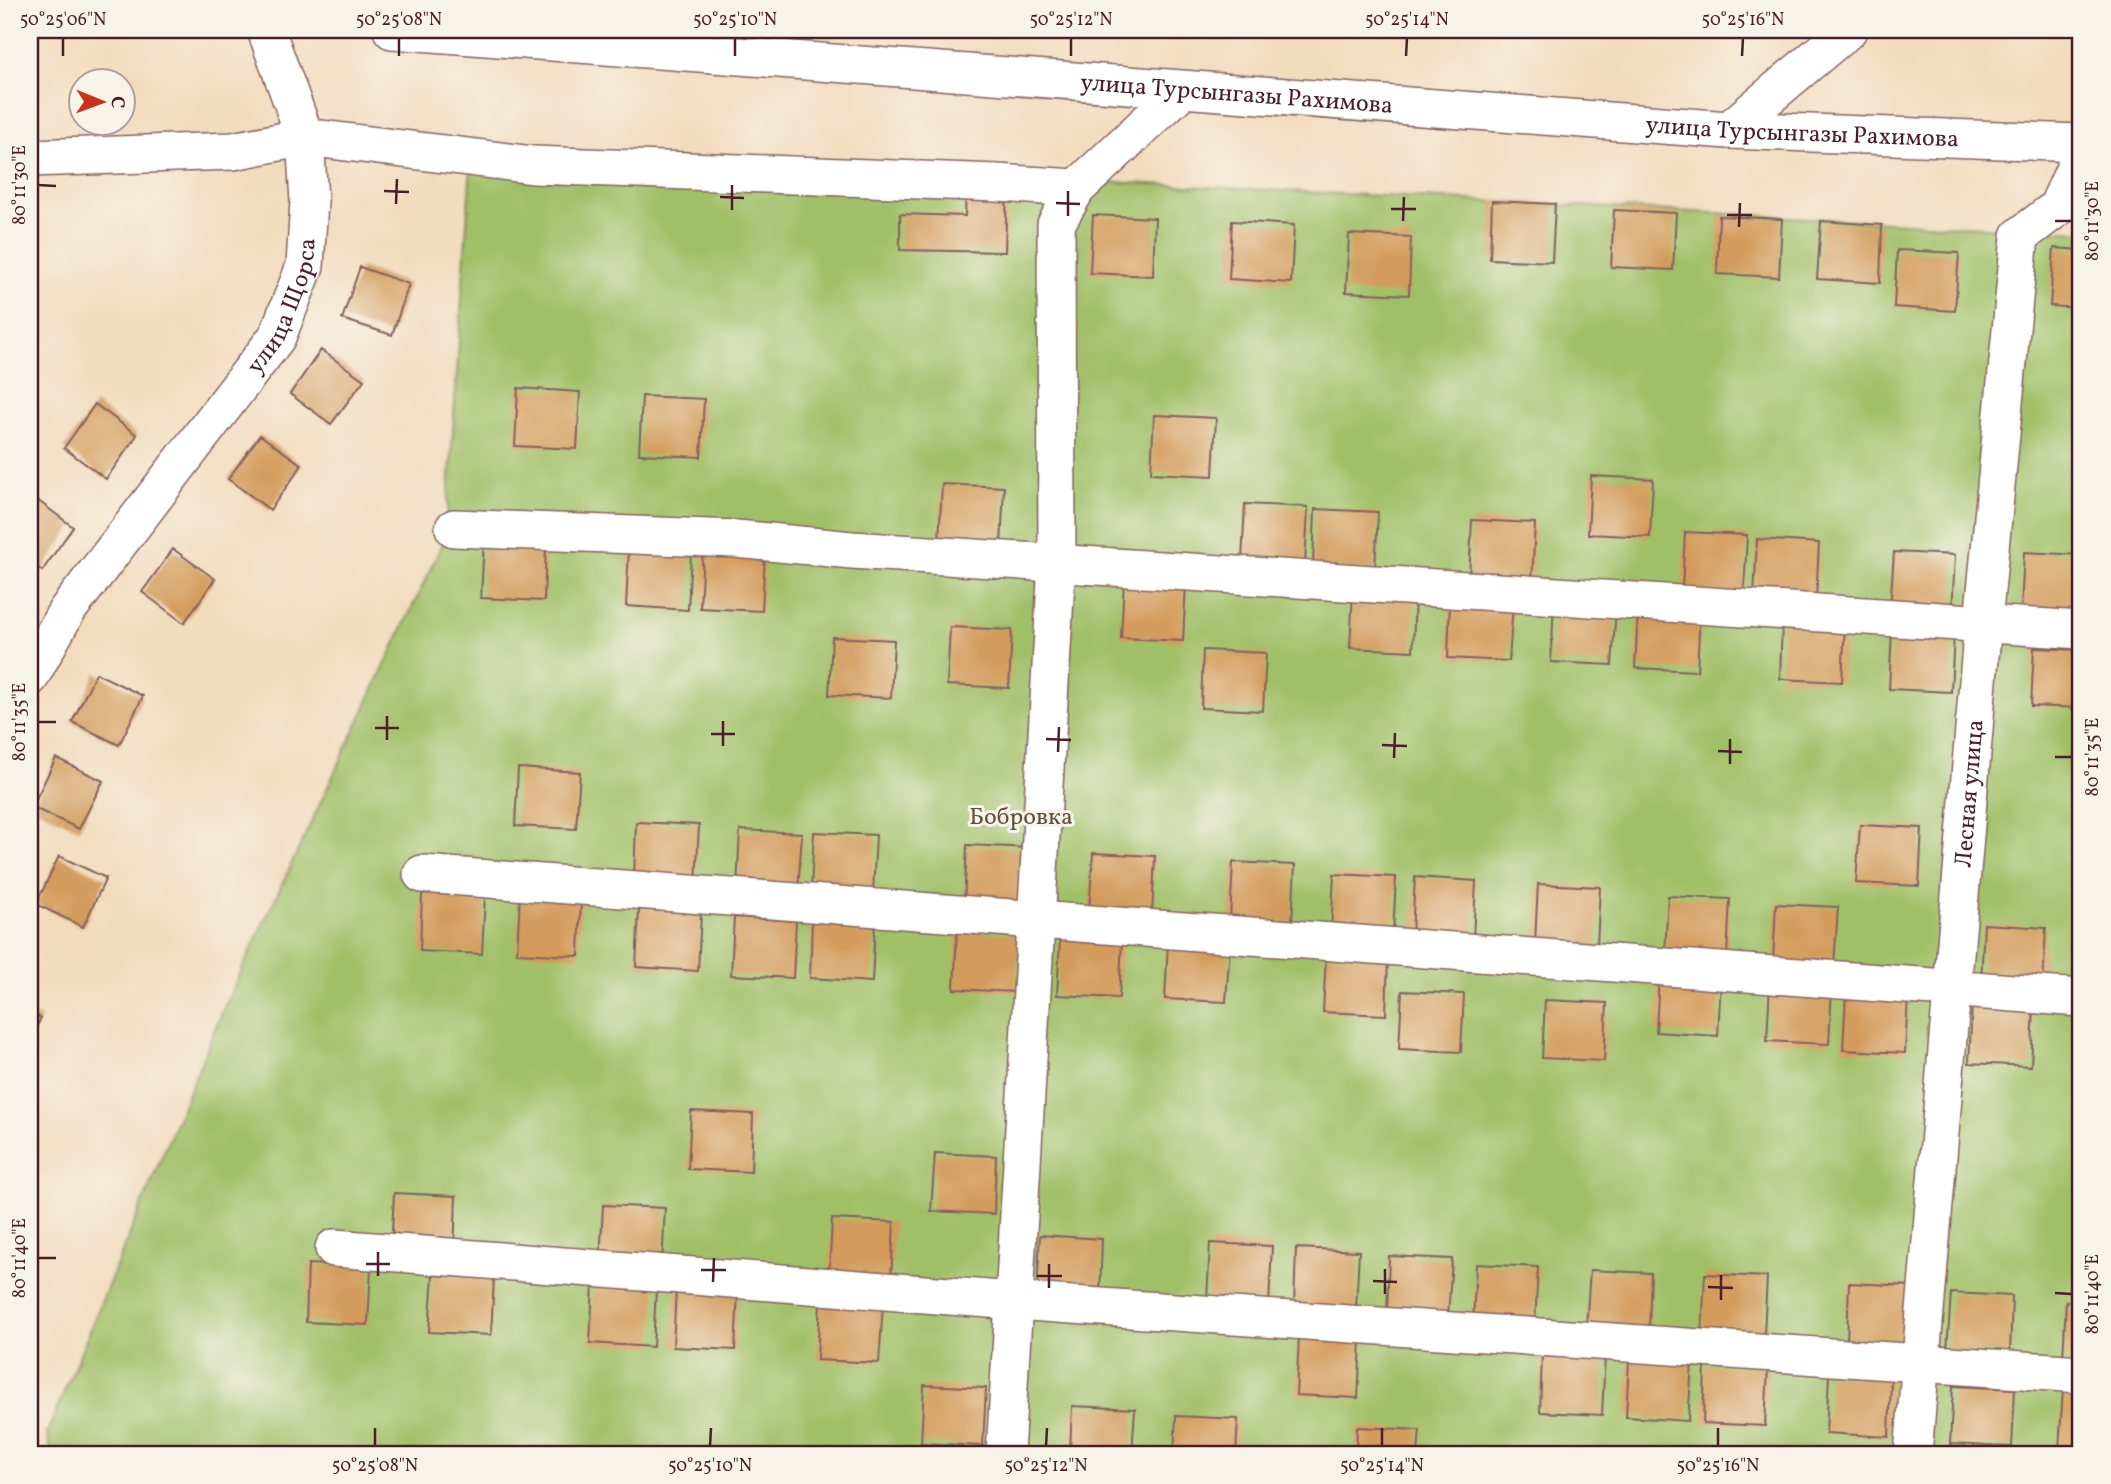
<svg xmlns="http://www.w3.org/2000/svg" width="2111" height="1484" font-family="Vollkorn,serif">
<style>
.green{fill:#a0c068;stroke:#75704a;stroke-width:2}
.building{fill:#d39b5b}
.lines{fill:none;stroke-linecap:round;stroke-linejoin:round}
.minor-casing{stroke:#85615e;stroke-width:40}
.minor{stroke:#fff;stroke-width:37}
.ticks{fill:none;stroke:#4a1f2b;stroke-width:2.5}
.labels{text-anchor:middle;stroke-width:6;stroke-linejoin:round;paint-order:stroke}
.street-label{font-size:24px;fill:#4a1f2b;stroke:#f7f3e8}
.park-label{font-size:24px;fill:#644f3d;stroke:#f7f3e8}
.neatline{fill:none;stroke:#4a1f2b;stroke-width:2.5}
.ticks-label{font-size:18px;text-anchor:middle;fill:#4a1f2b}
</style>
<rect width="100%" height="100%" fill="#f7f3e8"/>
<filter id="ink" filterUnits="userSpaceOnUse"><feTurbulence type="fractalNoise" baseFrequency=".0143" numOctaves="2"/><feDisplacementMap in="SourceGraphic" scale="14" xChannelSelector="R" yChannelSelector="G"/><feConvolveMatrix kernelMatrix="1 2 1 2 8 2 1 2 1" color-interpolation-filters="sRGB"/></filter>
<filter id="wash" filterUnits="userSpaceOnUse"><feTurbulence type="fractalNoise" baseFrequency=".00686" numOctaves="4" result="noise"/><feDisplacementMap in="SourceGraphic" scale="28" xChannelSelector="R" yChannelSelector="G"/><feGaussianBlur stdDeviation="1.57" result="paint"/><feColorMatrix in="noise" values="0 0 0 0 0 0 0 0 0 0 0 0 0 0 0 0 0 1.4 0 .05"/><feComposite in="paint" operator="in"/></filter>
<g filter="url(#wash)">
<rect width="100%" height="100%" fill="#f2dcbd"/>
<path class="green" d="M472 149 2081 232V1454H51L47 1433 222 1012 446 536Z"/>
<g id="blocks">
<path class="building" d="M966 187 1007 188 1005 252 900 250V214L965 216Z
M1492 201 1555 204 1552 262 1490 259Z
M1614 210 1676 213 1673 270 1611 267Z
M1093 215 1155 218 1153 276 1090 273Z
M1719 216 1782 219 1779 277 1717 274Z
M1232 221 1294 225 1291 283 1229 279Z
M1821 221 1882 225 1880 283 1817 279Z
M1349 234 1411 237 1409 295 1346 292Z
M2054 248 2081 250V308L2050 306Z
M1897 250 1959 253 1955 311 1894 307Z
M360 267 409 284 392 335 342 319Z
M321 350 364 380 331 424 290 394Z
M518 388 580 392 577 449 515 446Z
M642 396 704 399 701 457 639 454Z
M95 404 137 435 106 479 64 448Z
M1154 415 1216 418 1213 476 1151 473Z
M260 435 302 465 270 510 228 479Z
M1591 476 1653 479 1650 537 1588 534Z
M942 484 1004 487 1001 545 939 541Z
M32 496 73 527 42 571 30 562V499Z
M1245 504 1308 507 1305 564 1242 561Z
M1315 509 1378 512 1375 570 1313 567Z
M1472 520 1535 523 1532 581 1469 578Z
M1685 532 1747 535 1744 593 1682 590Z
M1757 539 1819 543 1816 600 1754 597Z
M484 540 546 543 544 601 481 598Z
M629 548 691 552 688 610 626 606Z
M173 549 215 579 184 623 142 592Z
M703 550 765 553 762 611 700 608Z
M1894 552 1955 555 1952 613 1890 610Z
M2024 552 2081 555V613L2021 610Z
M1124 580 1186 583 1183 641 1121 638Z
M1353 590 1415 593 1413 651 1350 648Z
M1450 600 1513 604 1509 661 1448 658Z
M1554 604 1616 607 1612 665 1551 662Z
M1638 610 1700 613 1697 671 1635 668Z
M1782 621 1845 624 1842 682 1780 679Z
M950 627 1012 630 1009 688 947 685Z
M1892 631 1954 634 1951 692 1889 689Z
M832 637 894 640 891 698 829 695Z
M2034 648 2081 650V708L2031 706Z
M1203 650 1266 653 1263 711 1201 708Z
M96 673 143 696 119 745 72 722Z
M56 758 103 781 79 829 32 807Z
M518 768 580 772 576 829 515 826Z
M636 822 699 825 696 883 634 880Z
M1860 825 1922 828 1919 886 1856 883Z
M740 830 802 833 798 891 737 888Z
M814 832 876 835 873 893 811 890Z
M967 845 1029 848 1025 906 964 903Z
M1093 853 1155 856 1152 914 1089 911Z
M59 856 106 878 83 927 36 904Z
M1233 862 1295 865 1292 923 1230 920Z
M1334 874 1396 877 1393 935 1331 932Z
M1415 877 1476 881 1473 939 1412 935Z
M1538 884 1600 887 1597 945 1535 942Z
M422 893 485 896 482 954 420 951Z
M520 895 581 898 579 956 517 953Z
M1668 896 1730 899 1727 957 1665 954Z
M1776 904 1838 907 1834 965 1773 962Z
M639 909 701 913 698 971 636 967Z
M734 917 796 921 793 978 731 975Z
M812 920 875 924 872 982 810 978Z
M1984 924 2046 928 2043 986 1981 982Z
M957 931 1019 934 1016 992 954 989Z
M1060 938 1122 941 1119 998 1057 995Z
M1168 941 1230 944 1226 1002 1165 999Z
M1326 955 1388 958 1386 1015 1323 1012Z
M1659 975 1721 978 1718 1036 1656 1032Z
M1770 983 1832 986 1829 1044 1767 1041Z
M1402 991 1464 994 1461 1052 1399 1049Z
M1846 993 1908 996 1905 1053 1843 1050Z
M1545 1000 1607 1003 1604 1061 1542 1058Z
M1972 1005 2034 1008 2031 1066 1969 1063Z
M30 1013 41 1018 30 1040Z
M691 1111 753 1114 751 1172 688 1169Z
M935 1153 996 1156 994 1214 931 1211Z
M394 1193 456 1196 454 1254 391 1251Z
M603 1205 665 1208 662 1266 600 1263Z
M832 1219 894 1222 891 1280 829 1277Z
M1040 1235 1102 1239 1100 1297 1037 1293Z
M1210 1243 1272 1246 1269 1303 1207 1300Z
M1296 1248 1359 1251 1356 1309 1294 1306Z
M1389 1256 1452 1259 1448 1317 1387 1314Z
M308 1264 371 1267 368 1325 306 1322Z
M1476 1264 1538 1267 1535 1325 1473 1322Z
M1590 1270 1651 1273 1649 1331 1586 1328Z
M1705 1274 1767 1277 1764 1335 1702 1332Z
M433 1275 494 1278 491 1335 429 1332Z
M1849 1283 1912 1286 1909 1344 1847 1341Z
M593 1285 656 1289 653 1347 590 1343Z
M676 1289 738 1292 735 1350 673 1347Z
M1951 1293 2012 1296 2010 1354 1947 1350Z
M2066 1301 2081 1302V1360L2063 1359Z
M820 1302 883 1305 879 1363 817 1360Z
M1299 1337 1361 1341 1358 1398 1296 1395Z
M1542 1354 1605 1357 1602 1415 1540 1412Z
M1629 1360 1692 1363 1688 1421 1626 1417Z
M1705 1365 1768 1368 1765 1426 1703 1423Z
M1829 1375 1891 1379 1889 1437 1826 1433Z
M924 1385 986 1388 983 1446 921 1443Z
M1953 1386 2015 1389 2012 1447 1950 1444Z
M2063 1390 2081 1391V1449L2059 1448Z
M1072 1406 1135 1409 1132 1454H1070Z
M1176 1416 1238 1419 1236 1454H1174Z
M1357 1427 1420 1430 1418 1454H1356Z"/>
</g>
</g>
<g filter="url(#ink)">
<use href="#blocks" fill-opacity="0" stroke="#85615e" stroke-width="2"/>
<g class="lines">
<g class="minor-casing">
<g id="minor">
<path id="s1" d="M392 30 1729 130 2081 143"/>
<path d="M1729 130 1848 30"/>
<path d="M30 158 233 151 305 137 533 165 997 183 1077 188"/>
<path d="M454 528 736 539 852 550 2081 630"/>
<path id="s2" d="M30 677 66 612 277 337 305 266 309 201 305 137 266 30"/>
<path d="M422 874 2081 998"/>
<path d="M334 1248 1014 1301 2081 1374"/>
<path d="M1005 1454 1057 563 1056 224 1077 188 1182 90"/>
<path id="s3" d="M1913 1454 1983 622 2020 236 2057 208 2081 155"/>
</g>
</g>
<use href="#minor" class="minor"/>
</g>
</g>
<path class="ticks" d="M63 56V38M399 56V38M735 56V38M1071 56V38M1406 56 1407 38M1742 56 1743 38M38 185 56 186M384 191 409 192M720 197 744 198M1056 203 1080 204M396 204 397 179M1391 209H1416M732 210V185M1727 215H1752M1068 216V191M1403 221 1404 197M2055 221H2072M1739 227 1740 203M38 722H56M375 728H399M711 734H735M1046 739 1071 740M387 740V716M1382 745 1407 746M723 746V721M1718 751 1742 752M1058 752 1059 727M2055 757H2072M1394 758 1395 733M1730 764V739M38 1258H56M366 1264H390M701 1270H726M378 1276V1252M1037 1276H1062M1373 1281 1397 1282M713 1282 714 1258M1708 1287 1733 1288M1049 1288V1264M2055 1293 2072 1294M1385 1294V1269M1721 1300V1275M375 1446V1428M710 1446 711 1428M1046 1446 1047 1428M1382 1446V1428M1718 1446V1428"/>
<g class="labels">
<g class="street-label">
<text dy="8" stroke="none"><textPath href="#s1" startOffset="847">улица Турсынгазы Рахимова</textPath></text>
<text dy="8" stroke="none"><textPath href="#s1" startOffset="1414">улица Турсынгазы Рахимова</textPath></text>
<text dy="8" stroke="none"><textPath href="#s2" startOffset="452">улица Щорса</textPath></text>
<text dy="8" stroke="none"><textPath href="#s3" startOffset="663">Лесная улица</textPath></text>
</g>
<g class="park-label">
<text x="1021" y="824">Бобровка</text>
</g>
</g>
<rect width="2111" height="1484" fill="none" stroke="#f7f3e8" stroke-width="77"/>
<g transform="translate(102 102) rotate(91)"><circle r="33" fill="#f7f3e8" stroke="#b29e9c" stroke-width="2"/>
<path d="M0-5L12 26L0 18L-12 26Z" fill="#c8321e"/>
<text y="-10" font-size="19" font-weight="bold" text-anchor="middle" fill="#4a1f2b">С</text>
</g>
<rect x="38" y="38" width="2034" height="1408" class="neatline"/>
<g class="ticks-label">
<text x="63" y="25">50°25'06"N</text>
<text x="399" y="25">50°25'08"N</text>
<text x="735" y="25">50°25'10"N</text>
<text x="1071" y="25">50°25'12"N</text>
<text x="1407" y="25">50°25'14"N</text>
<text x="1743" y="25">50°25'16"N</text>
<text transform="translate(19 185) rotate(-90)" y="6">80°11'30"E</text>
<text transform="translate(2092 221) rotate(-90)" y="6">80°11'30"E</text>
<text transform="translate(19 722) rotate(-90)" y="6">80°11'35"E</text>
<text transform="translate(2092 757) rotate(-90)" y="6">80°11'35"E</text>
<text transform="translate(19 1258) rotate(-90)" y="6">80°11'40"E</text>
<text transform="translate(2092 1294) rotate(-90)" y="6">80°11'40"E</text>
<text x="375" y="1471">50°25'08"N</text>
<text x="710" y="1471">50°25'10"N</text>
<text x="1046" y="1471">50°25'12"N</text>
<text x="1382" y="1471">50°25'14"N</text>
<text x="1718" y="1471">50°25'16"N</text>
</g>
</svg>
